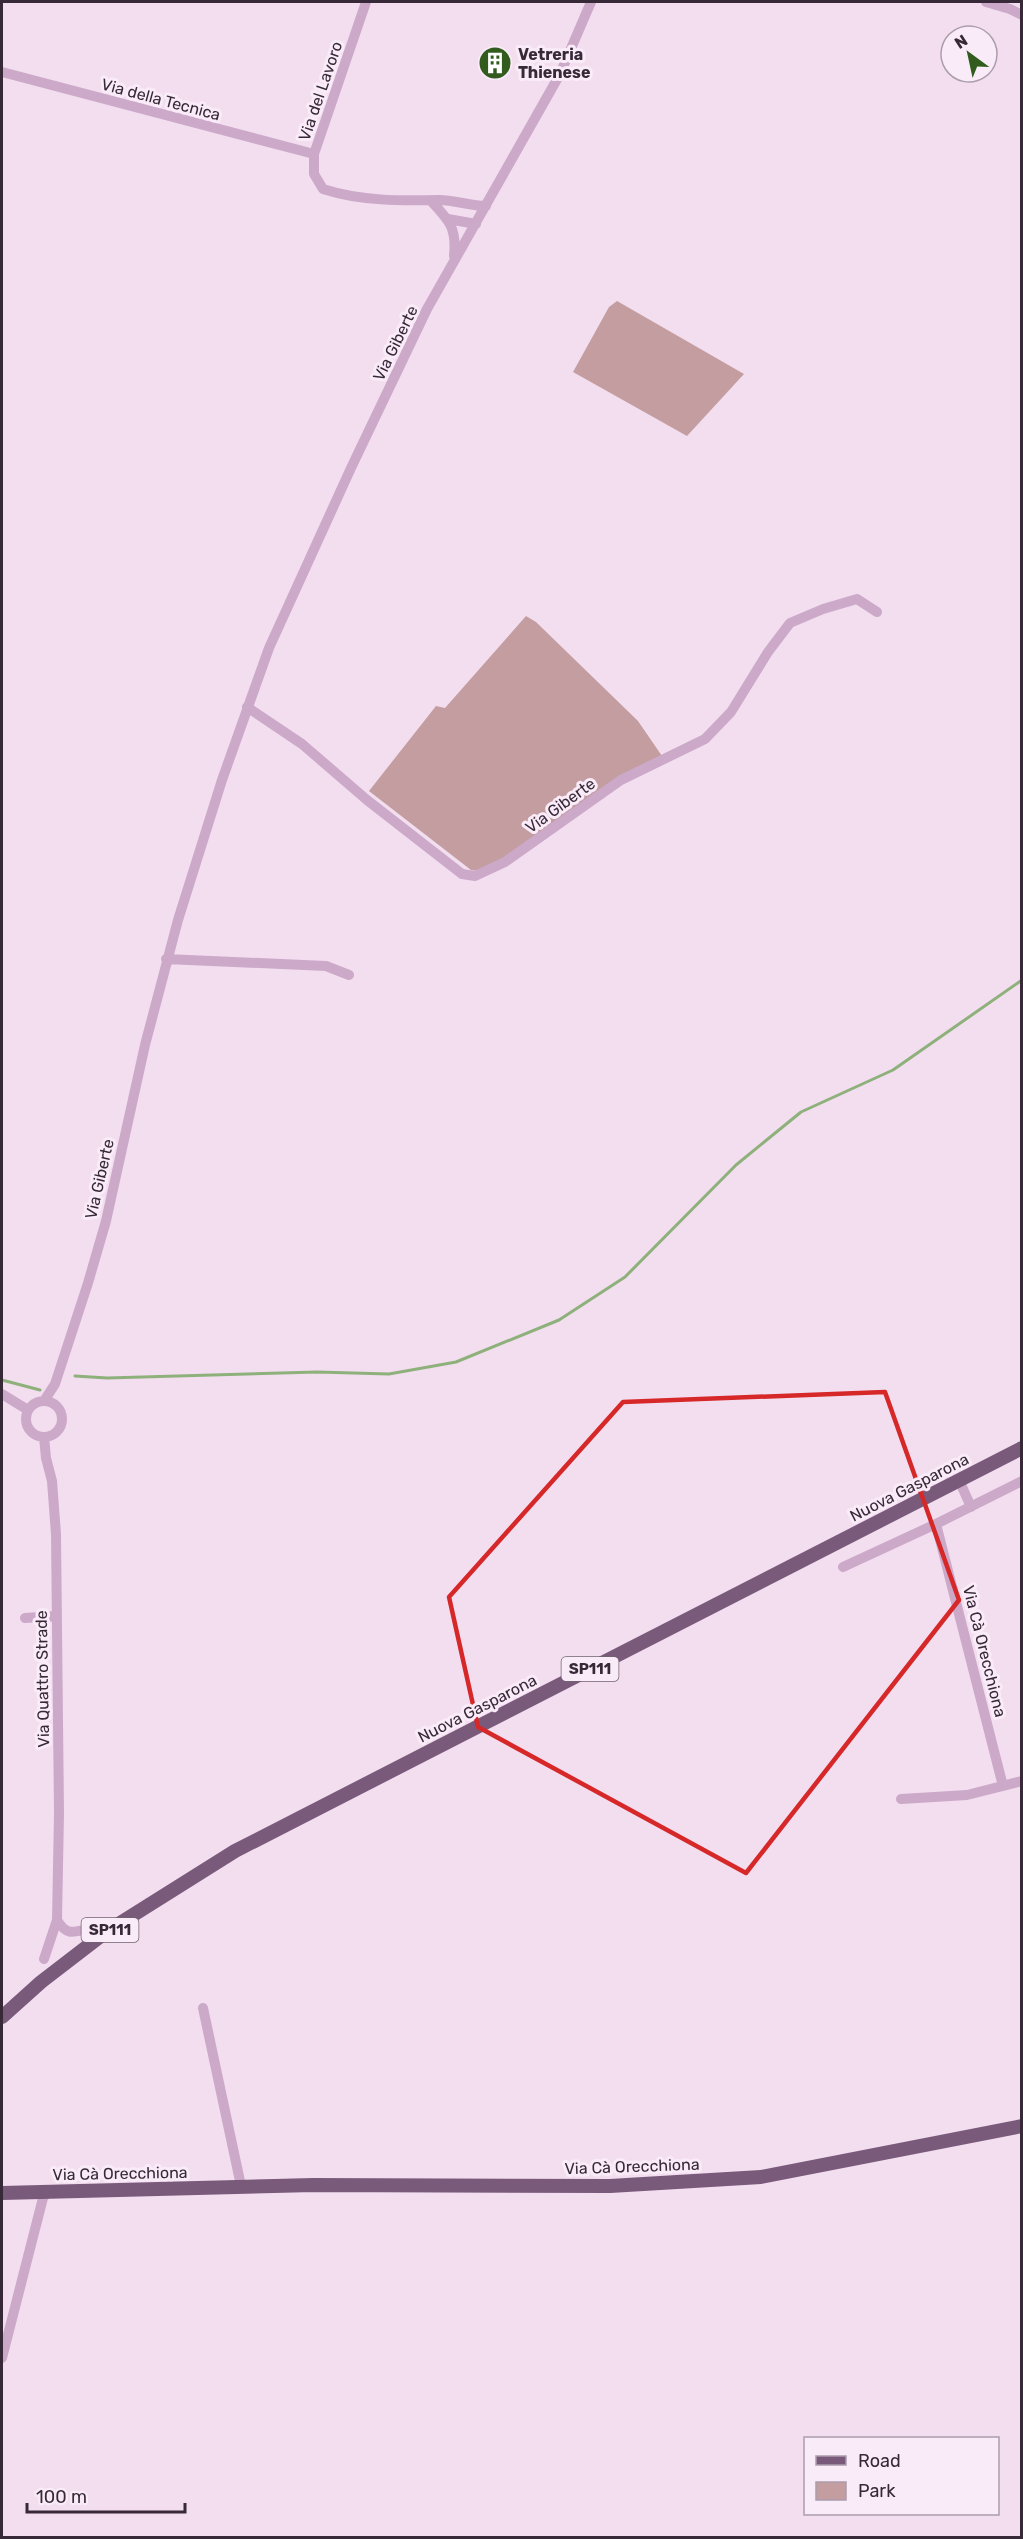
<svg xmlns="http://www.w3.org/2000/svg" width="1023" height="2539" font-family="Rubik,sans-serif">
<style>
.green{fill:#c39d9f}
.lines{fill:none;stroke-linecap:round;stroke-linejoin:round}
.stream{stroke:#8eb17c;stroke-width:3}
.minor{stroke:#cca9c9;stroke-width:10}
.major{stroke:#795a7b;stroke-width:14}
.marked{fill:none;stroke:#d62828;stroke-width:4.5;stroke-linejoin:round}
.labels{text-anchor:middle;stroke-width:6;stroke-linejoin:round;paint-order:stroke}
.shield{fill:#faebf8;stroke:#726372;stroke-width:1.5}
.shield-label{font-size:15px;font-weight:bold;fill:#382939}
.poi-label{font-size:16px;font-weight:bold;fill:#382939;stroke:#faebf8;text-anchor:start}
.street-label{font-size:16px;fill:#382939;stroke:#faebf8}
</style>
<rect width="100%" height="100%" fill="#f3def0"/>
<path class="green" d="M617 301 744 374 687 436 573 372 609 307Z
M526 616 536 622 638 721 662 756 488 872 471 870 369 791 436 706 445 708Z"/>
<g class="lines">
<path class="stream" d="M75 1376 107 1378 317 1372 389 1374 456 1362 559 1320 625 1277 736 1165 801 1112 893 1070 1022 980
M2 1380 40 1390"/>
<path class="minor" d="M366 2 314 154V174L323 189C360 201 401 201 439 200 455 200 470 206 486 206
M986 2 1010 9 1022 15
M2 72 314 154
M431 201C449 220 457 228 454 256
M448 219 476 224
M247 707 302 744 367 800 462 874 475 876 505 862 621 780 705 739 731 712 768 652 790 623 823 609 857 599 877 612
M166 959 326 966 349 975
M2 1394 28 1410
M44 1401 55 1384 88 1283 106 1221 145 1045 178 920 222 780 269 648 351 468 427 309 560 74 591 2
M26 1419a18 18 0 1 1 36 0a18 18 0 1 1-36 0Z
M44 1437 46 1458 52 1481 56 1534 59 1813 57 1920 44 1959
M959 1480 971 1507
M936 1524 1003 1786
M843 1567 936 1524 1022 1481
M25 1618 56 1616
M901 1799 967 1795 1022 1781
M57 1920C66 1935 72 1933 87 1929
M203 2008 240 2181 239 2187
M2 2358 43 2198 48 2191"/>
<path class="major" d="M2 2017 41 1982 106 1932 235 1851 1022 1448
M2 2193 313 2185 610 2186 761 2177 1022 2126"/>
</g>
<path class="marked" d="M885 1392 959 1600 746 1873 478 1727 449 1597 623 1402Z"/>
<defs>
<g id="building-disc" transform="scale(1.725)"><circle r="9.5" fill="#315c1d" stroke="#faebf8"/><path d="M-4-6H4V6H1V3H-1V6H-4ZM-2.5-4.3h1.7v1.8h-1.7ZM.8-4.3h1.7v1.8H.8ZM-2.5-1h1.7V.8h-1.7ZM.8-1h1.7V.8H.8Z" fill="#fff"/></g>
</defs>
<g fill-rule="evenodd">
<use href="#building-disc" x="495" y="63"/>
</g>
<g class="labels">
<g class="shield">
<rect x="561.5" y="1657" width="57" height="24" rx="4.5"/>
<rect x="81.5" y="1918" width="57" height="24" rx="4.5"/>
</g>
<g class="shield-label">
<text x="590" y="1674">SP111</text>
<text x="110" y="1935">SP111</text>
</g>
<g class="poi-label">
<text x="518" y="60">Vetreria<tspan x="518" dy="18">Thienese</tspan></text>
</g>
<g class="street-label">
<text transform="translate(320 91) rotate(-71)" y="6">Via del Lavoro</text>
<text transform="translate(161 99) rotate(15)" y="6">Via della Tecnica</text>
<text transform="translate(395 343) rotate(-64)" y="6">Via Giberte</text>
<text transform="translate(560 805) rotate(-36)" y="6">Via Giberte</text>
<text transform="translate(99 1179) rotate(-77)" y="6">Via Giberte</text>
<text transform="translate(909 1487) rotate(-27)" y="6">Nuova Gasparona</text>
<text transform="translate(985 1651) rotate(76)" y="6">Via Cà Orecchiona</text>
<text transform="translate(42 1679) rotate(-91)" y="6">Via Quattro Strade</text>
<text transform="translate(477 1708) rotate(-27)" y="6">Nuova Gasparona</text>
<text transform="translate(632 2166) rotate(-2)" y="6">Via Cà Orecchiona</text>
<text transform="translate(120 2173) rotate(-1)" y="6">Via Cà Orecchiona</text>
</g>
</g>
<rect width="1023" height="2539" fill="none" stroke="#382939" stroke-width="6"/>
<rect x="804" y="2437" width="195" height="78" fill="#faebf8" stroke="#ac9dac" stroke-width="1.5"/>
<rect x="816" y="2456" width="30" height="9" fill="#795a7b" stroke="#ac9dac" stroke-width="1.5"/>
<text x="858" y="2467" font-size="18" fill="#382939">Road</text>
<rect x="816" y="2482" width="30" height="18" fill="#c39d9f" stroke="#ac9dac" stroke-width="1.5"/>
<text x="858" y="2497" font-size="18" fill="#382939">Park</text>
<g transform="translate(969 54) rotate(327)"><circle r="28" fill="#faebf8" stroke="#ac9dac" stroke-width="1.5"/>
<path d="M0-4.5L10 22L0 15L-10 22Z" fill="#315c1d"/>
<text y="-9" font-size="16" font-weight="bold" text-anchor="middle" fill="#382939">N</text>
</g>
<path d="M27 2503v9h158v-9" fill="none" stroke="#382939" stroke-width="3"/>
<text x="36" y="2503" font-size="18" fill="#382939" stroke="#faebf8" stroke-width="4.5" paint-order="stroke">100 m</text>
</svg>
